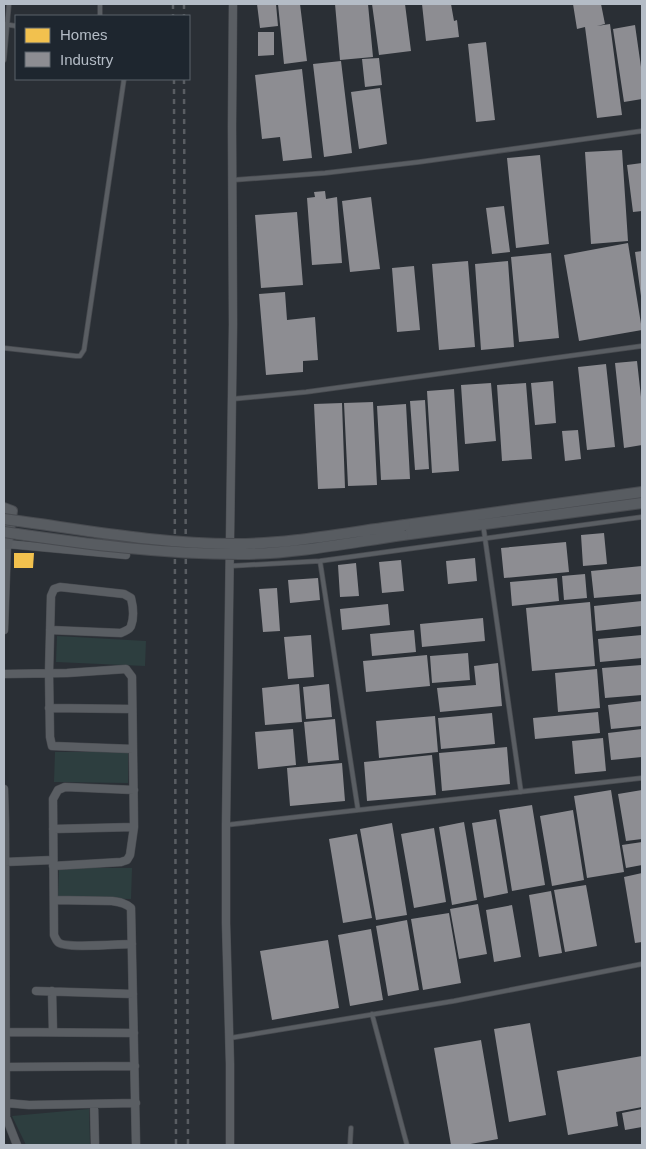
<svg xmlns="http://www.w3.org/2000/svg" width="646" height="1149" font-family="Helvetica,sans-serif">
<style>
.green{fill:#2d3e3f}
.homes{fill:#f2c14e}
.industry{fill:#8d8d92}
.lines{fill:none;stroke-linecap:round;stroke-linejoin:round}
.lane-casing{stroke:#484b50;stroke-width:5.5}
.street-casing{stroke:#484b50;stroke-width:9}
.secondary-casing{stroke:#484b50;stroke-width:12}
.lane{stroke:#5a5e63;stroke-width:4}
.street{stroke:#5a5e63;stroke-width:8}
.secondary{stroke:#585c61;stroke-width:10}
.rail{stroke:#595d62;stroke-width:2.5;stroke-dasharray:5 5;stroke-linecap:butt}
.secondary-bridge-casing{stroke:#484b50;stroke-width:12;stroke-linecap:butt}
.secondary-bridge{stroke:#585c61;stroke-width:10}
</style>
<rect width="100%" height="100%" fill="#2a2f35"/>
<path class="green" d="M57 636 146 641 145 666 56 662Z
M55 752H128V783L54 782Z
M59 868H132L131 899 58 898Z
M89 1109 90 1145H26L12 1116Z"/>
<path class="homes" d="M14 553H34L33 568H14Z"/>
<path class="industry" d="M257 4H276L278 26 260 28Z
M278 4H300L307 61 284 64Z
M335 4H368L373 57 340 60Z
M372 4H405L411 51 379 55Z
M422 4H451L454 21 457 20 459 37 426 41Z
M573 4H601L605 24 597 26 610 24 622 115 597 118 585 27 577 29Z
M635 25 642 74V99L624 102 613 29Z
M258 32H274V55L258 56Z
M486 42 495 120 476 122 468 44Z
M379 58 382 85 365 87 362 59Z
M341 61 352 153 324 157 313 64Z
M302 69 312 158 283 161 280 137 262 139 255 75Z
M380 88 387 144 359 149 351 92Z
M622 150 628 241 591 244 585 152Z
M540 155 549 244 516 248 507 158Z
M642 163V211L633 212 627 165Z
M325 191 326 199 337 197 342 263 312 265 307 198 315 197 314 192Z
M371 197 380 269 350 272 342 201Z
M504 206 510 252 492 254 486 208Z
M297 212 303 285 261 288 255 215Z
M628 243 642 330 579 341 564 255Z
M642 251V296H641L635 252Z
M551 253 559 338 519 342 511 257Z
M468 261 475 347 439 350 432 264Z
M508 261 514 347 481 350 475 264Z
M414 266 420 330 397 332 392 268Z
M285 292 287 320 315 317 318 360 303 361V372L266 375 259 294Z
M637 361 642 406V445L624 448 615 363Z
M606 364 615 447 587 450 578 367Z
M553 381 556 423 535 425 531 383Z
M491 383 496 441 465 444 461 385Z
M526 383 532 459 502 461 497 385Z
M454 389 459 471 432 473 427 391Z
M425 400 429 469 415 470 410 401Z
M373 402 377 485 348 486 344 403Z
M342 403 345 488 318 489 314 404Z
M406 404 410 479 381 480 377 406Z
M578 430 581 459 565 461 562 431Z
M604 533 607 564 583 566 581 535Z
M566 542 569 572 504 578 501 548Z
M475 558 477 581 448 584 446 561Z
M401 560 404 591 382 593 379 562Z
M356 563 359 596 340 597 338 565Z
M642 566V594L594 598 591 571Z
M585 574 587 598 564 600 562 576Z
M318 578 320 600 290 603 288 580Z
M557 578 559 601 512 606 510 582Z
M277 588 280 631 263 632 259 589Z
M642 601V626L596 631 594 606Z
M590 602 595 666 532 671 526 608Z
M388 604 390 625 342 630 340 609Z
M483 618 485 641 422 647 420 624Z
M414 630 416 652 372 656 370 634Z
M311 635 314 677 288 679 284 637Z
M642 635V658L600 662 598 639Z
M468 653 470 680 432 683 430 656Z
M427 655 430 686 366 692 363 661Z
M498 663 502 706 440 712 437 688 476 685 474 666Z
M642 665V695L605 698 602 668Z
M597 669 600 708 558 712 555 673Z
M299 684 302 722 265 725 262 688Z
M329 684 332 717 306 719 303 687Z
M642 701V726L611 729 608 705Z
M598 712 600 733 535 739 533 718Z
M492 713 495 744 441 749 438 718Z
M435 716 438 752 379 758 376 721Z
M335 719 339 760 308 763 304 722Z
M293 729 296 765 258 769 255 732Z
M642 729V757L611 760 608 733Z
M603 738 606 771 575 774 572 741Z
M507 747 510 784 442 791 439 753Z
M432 755 436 795 367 801 364 762Z
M342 763 345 801 290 806 287 768Z
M611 790 624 872 587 878 574 796Z
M642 790V839L626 841 618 794Z
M532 805 545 885 512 891 499 810Z
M573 810 584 880 552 886 540 816Z
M496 819 508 893 484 898 472 823Z
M464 822 477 900 452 905 439 827Z
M392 823 407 915 376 920 360 829Z
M434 828 446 902 414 908 401 834Z
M357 834 372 918 343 923 329 839Z
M642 842V865L626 868 622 845Z
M642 873V942L635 943 624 877Z
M586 885 597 946 565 952 554 890Z
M551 891 562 953 539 957 529 895Z
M478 904 487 954 459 959 450 909Z
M512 905 521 957 494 962 486 910Z
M449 913 461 983 423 990 411 919Z
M407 920 419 990 388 996 376 926Z
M371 929 383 1000 350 1006 338 935Z
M328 940 339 1008 272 1020 260 951Z
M530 1023 546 1115 509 1122 494 1029Z
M481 1040 498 1139 465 1145H451L434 1048Z
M642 1056V1107L616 1112 618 1126 568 1135 557 1071Z
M642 1109V1127L625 1130 622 1113Z"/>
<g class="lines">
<g class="lane-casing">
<path id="lane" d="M100 16V4
M4 24 16 26
M4 60 9 4
M233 180 325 173 419 162 642 131
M4 348 76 356H80L84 350 124 79
M232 399 306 392 642 346
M483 524 521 792
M320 561 642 517
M230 566 320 561 358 810
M226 825 642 778
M372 1014 407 1145
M230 1038 454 1001 642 964
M350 1145 351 1128"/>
</g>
<g class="street-casing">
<path id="street" d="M4 630 7 544 126 555
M50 630 121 633C124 631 130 630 131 626 134 618 133 606 131 598L124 594 60 587 54 589 51 596 49 673 50 737 52 746 133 749
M4 674 67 673 126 669 132 677 134 827 130 855 127 860 121 862 53 866
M49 708 132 709
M4 789 5 824 6 1117 17 1145
M53 829 134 827
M5 862 53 860
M54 900 112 901C119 902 126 903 131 908L136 1145
M132 944C120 944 64 949 58 942 56 940 55 937 54 935L53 799 58 790 65 787 134 790
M36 991 133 994
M52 991 53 1032
M6 1032 134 1033
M6 1067 135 1066
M6 1103 29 1105 136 1103
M94 1104 95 1145
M230 1145V1064L226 923V825L233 324 232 126 233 4"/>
</g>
<g class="secondary-casing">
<path id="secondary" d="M4 508 12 511 7 544H4
M405 525 642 492
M403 535 642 503"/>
</g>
<use href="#lane" class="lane"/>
<use href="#street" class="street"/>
<use href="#secondary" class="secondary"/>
<path class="rail" d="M173 4V16
M184 4V16
M174 79 176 1145
M184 79 188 1145"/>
<g class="secondary-bridge-casing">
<path id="secondary-bridge" d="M4 519C80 529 157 544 235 544 291 544 349 532 405 525
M4 532C85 544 167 555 249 554 300 553 353 542 403 535"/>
</g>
<use href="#secondary-bridge" class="secondary-bridge"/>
</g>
<rect width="646" height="1149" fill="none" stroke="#b4bcc6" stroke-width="10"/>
<rect x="15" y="15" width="175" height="65" fill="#1e262f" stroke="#5a626b"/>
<rect x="25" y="28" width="25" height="15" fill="#f2c14e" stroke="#5a626b"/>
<text x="60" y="40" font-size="15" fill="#b4bcc6">Homes</text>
<rect x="25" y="52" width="25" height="15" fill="#8d8d92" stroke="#5a626b"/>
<text x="60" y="65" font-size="15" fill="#b4bcc6">Industry</text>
</svg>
